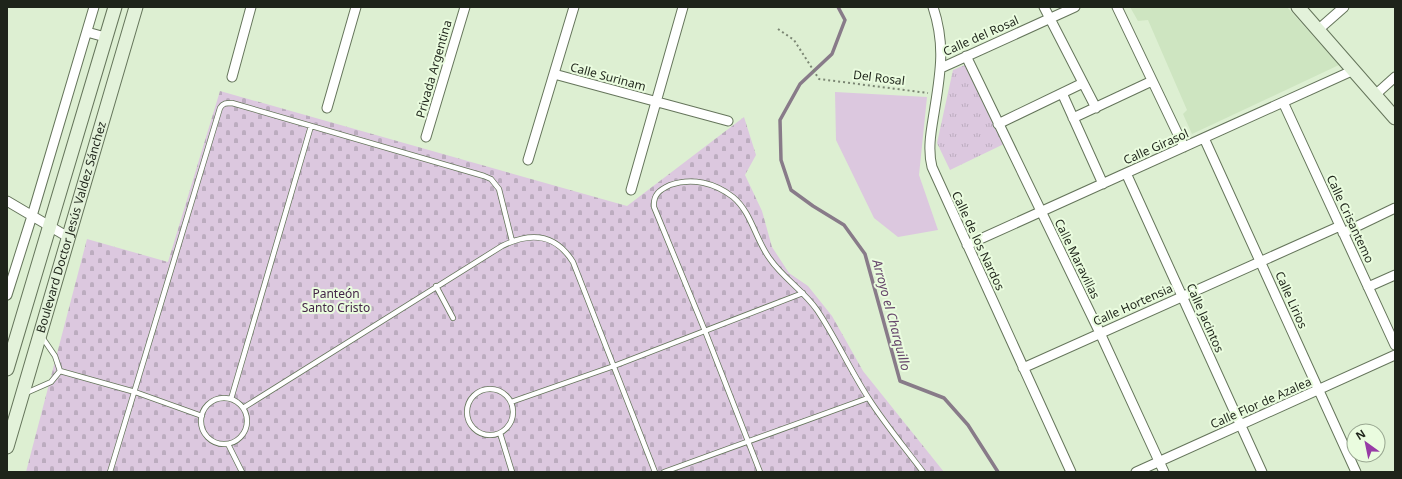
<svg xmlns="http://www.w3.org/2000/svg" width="1402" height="479" font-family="'Noto Sans',sans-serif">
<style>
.built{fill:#cee5c1}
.grass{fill:url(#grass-tufts)}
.cemetery{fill:url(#cemetery-stones)}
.pitch{fill:#dcc8df}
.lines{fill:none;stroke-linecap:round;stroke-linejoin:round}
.stream{stroke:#887b89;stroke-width:3.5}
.lane-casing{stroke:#65755b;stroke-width:6}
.street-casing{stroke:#65755b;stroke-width:11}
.secondary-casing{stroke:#65755b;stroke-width:15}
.path{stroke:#7b8673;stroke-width:2;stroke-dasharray:2 3;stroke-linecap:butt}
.lane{stroke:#fff;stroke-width:4.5}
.street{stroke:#fff;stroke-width:9}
.secondary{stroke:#e3f2da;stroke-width:13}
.labels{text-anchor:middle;stroke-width:4;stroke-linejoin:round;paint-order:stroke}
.street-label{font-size:12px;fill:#1e241a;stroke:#eafcdf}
.park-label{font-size:12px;fill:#432547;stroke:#eafcdf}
.water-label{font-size:13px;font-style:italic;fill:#66466b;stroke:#eafcdf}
</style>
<defs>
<pattern id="grass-tufts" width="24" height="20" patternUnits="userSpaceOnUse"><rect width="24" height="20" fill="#dcc8df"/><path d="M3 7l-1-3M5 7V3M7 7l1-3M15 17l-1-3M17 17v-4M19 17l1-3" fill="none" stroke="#bcacbf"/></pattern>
<pattern id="cemetery-stones" width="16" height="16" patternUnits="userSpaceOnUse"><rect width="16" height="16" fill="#dcc8df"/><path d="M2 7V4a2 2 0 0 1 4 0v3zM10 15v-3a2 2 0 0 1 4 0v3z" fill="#bcacbf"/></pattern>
</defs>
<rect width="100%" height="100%" fill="#ddefd2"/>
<path class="built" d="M1130 7H1287L1339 65 1192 134 1183 114 1187 110 1148 20 1138 21Z"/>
<path class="grass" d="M967 64 1006 143 950 170 937 143 953 70Z"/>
<path class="cemetery" d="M220 91 627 206 744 117 756 155 745 175 762 211 772 247 789 273 808 286 832 316 863 371 944 472H26L87 239 168 262Z"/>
<path class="pitch" d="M835 92 927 97 919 175 938 230 898 237 874 218 836 140Z"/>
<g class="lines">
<path class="stream" d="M838 7 845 20 832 54 800 84 780 120 781 160 791 190 813 206 844 225 865 254 900 381 944 398 968 425 998 472"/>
<g class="lane-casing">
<path id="lane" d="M436 286 453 318
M42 337 55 356 60 371
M60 371 135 392 202 416
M467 412a23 23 0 1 1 46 0a23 23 0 1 1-46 0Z
M26 393 51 382 60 371
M201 421a23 23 0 1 1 46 0a23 23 0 1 1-46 0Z
M231 399 311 126
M511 402 614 366 803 293
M243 408 502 246C530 232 555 233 573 262L655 472
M500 433 512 472
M228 444 242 472
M110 472 220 108C223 103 226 103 232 103L484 176 491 179 499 189 512 241
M664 472 868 398
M760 472 705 331 654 207C653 195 659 190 670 185 692 177 715 183 733 197 752 213 755 239 770 259 783 278 804 291 817 310 836 338 850 370 869 399 885 424 905 448 923 472"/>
</g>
<g class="street-casing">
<path id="street" d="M933 7C945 43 941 70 935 107 932 127 927 147 932 167L1071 472
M1044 7 1096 108
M1117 7 1184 147
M1319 29 1344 7
M87 32 105 37
M966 56 1100 333 1164 472
M941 68 1075 7
M554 74 728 121
M232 77 251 7
M1062 93 1103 184
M1375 95 1395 77
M1283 102 1395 345
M327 108 356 7
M1073 118 1152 81
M998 124 1083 83
M426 137 465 7
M1204 138 1356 472
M528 160 574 7
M1126 173 1262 472
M631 190 683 7
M7 201 68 237
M1343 233 1395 208
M967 245 1354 70
M1368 287 1395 275
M7 295 32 216 94 7
M1023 368 1340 226
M1136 472 1395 355"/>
</g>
<g class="secondary-casing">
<g id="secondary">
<path d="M1298 7 1395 118"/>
<path d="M7 369 115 7"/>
<path id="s1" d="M7 447 136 7"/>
</g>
</g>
<path class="path" d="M778 29 794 40 819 79 928 93"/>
<use href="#lane" class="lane"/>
<use href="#street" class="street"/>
<use href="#secondary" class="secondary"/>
</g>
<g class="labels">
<g class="street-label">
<text transform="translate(981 36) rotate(-24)" y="4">Calle del Rosal</text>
<text transform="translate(434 69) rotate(-74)" y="4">Privada Argentina</text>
<text transform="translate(608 77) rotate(15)" y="4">Calle Surinam</text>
<text transform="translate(879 78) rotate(7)" y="4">Del Rosal</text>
<text transform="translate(1156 147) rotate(-24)" y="4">Calle Girasol</text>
<text transform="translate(1350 219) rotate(65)" y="4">Calle Crisantemo</text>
<text dy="4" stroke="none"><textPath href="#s1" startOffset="229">Boulevard Doctor Jesús Valdez Sánchez</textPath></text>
<text transform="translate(978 241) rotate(65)" y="4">Calle de los Nardos</text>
<text transform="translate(1077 259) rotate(64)" y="4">Calle Maravillas</text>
<text transform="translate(1291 300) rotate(66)" y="4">Calle Lirios</text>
<text transform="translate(1133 305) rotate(-24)" y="4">Calle Hortensia</text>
<text transform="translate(1205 318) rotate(66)" y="4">Calle Jacintos</text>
<text transform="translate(1261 403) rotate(-24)" y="4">Calle Flor de Azalea</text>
</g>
<g class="park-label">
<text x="336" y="298">Panteón<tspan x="336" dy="14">Santo Cristo</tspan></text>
</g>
<g class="water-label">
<text transform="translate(892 315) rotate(75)" y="5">Arroyo el Charquillo</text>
</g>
</g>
<rect width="1402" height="479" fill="none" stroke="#1e241a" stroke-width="16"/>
<g transform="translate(1366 443) rotate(327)"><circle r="19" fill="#eafcdf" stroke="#98a690"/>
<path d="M0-3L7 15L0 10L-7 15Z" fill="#983ca6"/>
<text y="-6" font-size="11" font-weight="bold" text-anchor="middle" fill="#1e241a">N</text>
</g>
</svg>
